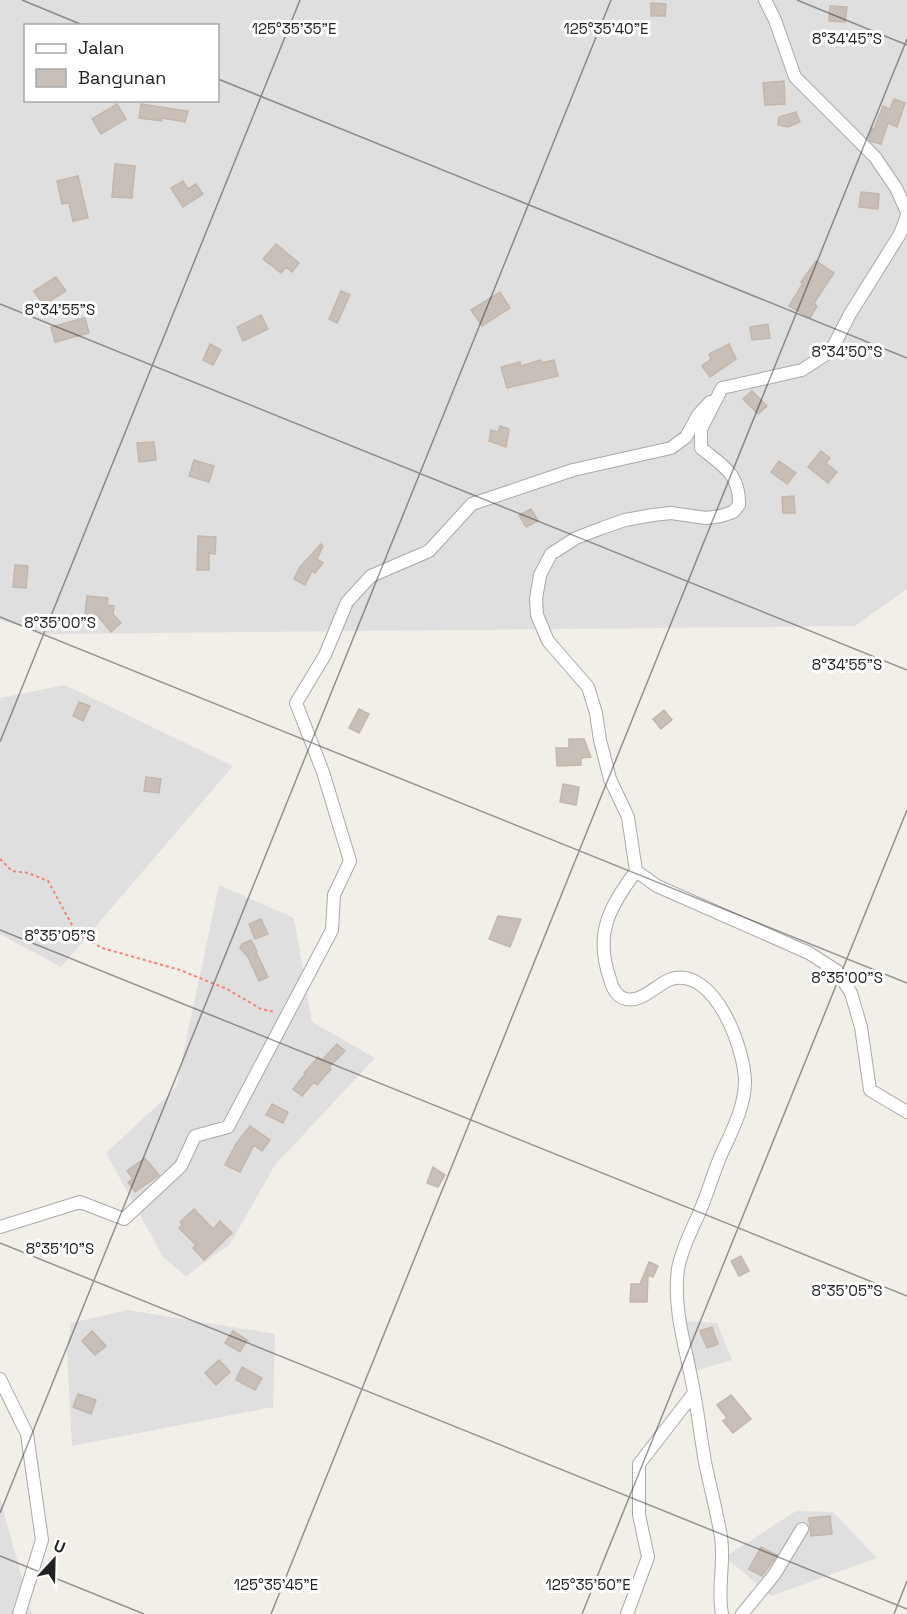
<svg xmlns="http://www.w3.org/2000/svg" width="907" height="1614" font-family="'Space Grotesk',sans-serif">
<style>
.residential{fill:#e0dfdf;fill-rule:evenodd}
.building{fill:#c7bfb8;stroke:#c4b6ab;stroke-width:1.5}
.lines{fill:none;stroke-linecap:round;stroke-linejoin:round}
.street-casing{stroke:#a9a9a9;stroke-width:14}
.path{stroke:#fa8072;stroke-width:2;stroke-dasharray:3 3;stroke-linecap:butt}
.street{stroke:#fff;stroke-width:12}
.ticks{fill:none;stroke:#222;stroke-width:1.5;stroke-opacity:0.45}
.ticks-label{font-size:15px;text-anchor:middle;fill:#222;stroke:#fff;stroke-width:6;stroke-linejoin:round;paint-order:stroke}
</style>
<rect width="100%" height="100%" fill="#f2efe9"/>
<path class="residential" d="M0 0H907V589L855 626 46 634 0 620ZM26 26H218V100H26Z
M65 685 233 766 61 967 0 934V698Z
M219 885 294 918 312 1022 375 1058 275 1165 230 1244 186 1276 163 1257 106 1153 176 1088Z
M128 1310 275 1334 273 1407 72 1446 67 1351 71 1323Z
M684 1321 717 1323 732 1360 691 1372Z
M0 1498 32 1614H0Z
M796 1511 833 1512 877 1558 771 1596 725 1557Z"/>
<path class="building" d="M651 3 666 4 665 16H651Z
M830 6 847 7 845 22 829 21Z
M784 81 785 104 765 105 763 83Z
M894 99 905 103 897 127 888 123 881 144 870 141 869 139 872 128 874 129 883 106 890 109Z
M117 104 126 119 101 134 92 119Z
M141 104 188 111 185 122 162 118V121L139 118Z
M796 112 800 122 788 127 778 125 779 117Z
M115 164 135 166 132 198 112 197Z
M78 176 88 218 73 221 69 203 62 204 57 181Z
M183 181 188 189 196 184 203 194 183 207 171 188Z
M861 192 879 194 878 209 859 207Z
M276 244 299 263 292 272 286 267 281 273 263 259Z
M816 261 834 273 814 303 817 306 810 318 789 306 803 283 801 282Z
M56 277 66 291 43 305 34 291Z
M341 291 350 295 337 323 329 319Z
M500 292 510 308 482 326 471 310Z
M261 315 268 329 243 341 237 327Z
M85 318 89 333 55 342 51 327Z
M768 324 770 338 752 340 750 327Z
M210 344 221 350 213 365 203 360Z
M729 344 736 359 710 377 702 366 711 359 709 354Z
M541 360 542 363 554 360 558 376 507 388 501 367 520 362 521 366Z
M752 391 767 406 758 414 743 399Z
M500 426 509 429 506 447 489 441 491 430 498 432Z
M154 442 156 460 139 462 137 443Z
M821 451 830 458 826 463 837 472 828 483 808 467Z
M194 460 214 466 209 482 189 476Z
M779 461 796 473 787 484 771 472Z
M794 496 795 513H783L782 497Z
M531 509 538 521 526 527 519 515Z
M198 536 216 537 215 554 209 553V570H197Z
M321 544 323 546 317 559 323 563 315 573 312 571 305 585 294 579 300 567Z
M15 565 28 566 26 588 13 587Z
M87 596 108 598 107 605 114 606 113 614 121 623 111 632 97 615 85 614Z
M79 702 90 706 83 721 73 716Z
M359 709 369 714 359 733 349 728Z
M664 710 672 720 661 729 653 719Z
M569 739H584L591 757 581 758V765L557 766 556 748H569Z
M146 777 161 779 159 793 144 791Z
M563 784 579 787 576 805 560 802Z
M498 916 521 919 510 947 489 939Z
M261 919 268 934 255 939 249 924Z
M251 940 257 951 256 952 268 977 259 981 248 957 240 948 242 944Z
M337 1044 345 1051 329 1067 331 1069 317 1085 314 1082 302 1096 293 1089 305 1074 304 1073 318 1057 322 1060Z
M272 1104 288 1112 283 1123 266 1115Z
M250 1126 270 1140 262 1151 254 1145 240 1172 225 1165 236 1144Z
M145 1158 159 1175 135 1192 128 1182 133 1179 127 1171Z
M433 1167 445 1175 438 1187 427 1183Z
M194 1209 213 1229 220 1221 232 1233 204 1260 193 1248 196 1245 179 1228 182 1225 180 1222Z
M741 1256 749 1271 739 1276 731 1261Z
M649 1262 658 1266 653 1277 648 1275 647 1302H630L631 1284H640Z
M712 1327 718 1344 707 1348 700 1331Z
M92 1331 106 1346 95 1355 82 1341Z
M233 1331 247 1340 240 1352 225 1343Z
M219 1360 230 1372 216 1385 205 1373Z
M242 1367 262 1378 255 1390 236 1380Z
M78 1394 96 1400 91 1414 73 1407Z
M731 1395 751 1419 733 1433 723 1421 727 1418 717 1405Z
M830 1516 832 1534 811 1536 809 1518Z
M761 1547 777 1555 762 1576 749 1569Z"/>
<g class="lines">
<g class="street-casing">
<path id="street" d="M765 0 775 20 795 77 875 157 896 188 907 212
M907 216 900 234 850 314 831 351 802 370 722 388 701 429V448C723 466 740 474 739 505L733 512 721 516 706 518 671 513 653 515 625 520 602 528 576 538 551 554 540 575 536 599 537 615 548 641 588 687 596 713 600 740 610 779 628 817 636 871 657 886 809 953 837 971 851 993 861 1027 870 1090 907 1112
M636 871C609 908 594 934 610 979 612 988 617 997 626 999 642 1003 657 984 671 979 715 966 745 1050 745 1082 745 1107 731 1133 721 1155 714 1171 709 1189 702 1206 694 1227 682 1246 678 1269 673 1306 684 1341 691 1377 697 1405 700 1433 705 1462 710 1487 717 1512 721 1537 725 1563 717 1588 722 1614
M0 1227 80 1202 124 1219 181 1166 195 1136 228 1127 332 930 334 895 350 861 323 772 296 703 325 655 347 602 371 576 429 551 472 504 573 470 671 448 686 437 698 415 710 402
M0 1379 27 1434 42 1540 19 1614
M627 1614 648 1557 639 1515V1464L694 1393
M742 1614 774 1575 802 1529"/>
</g>
<path class="path" d="M0 859 12 871 28 873 48 881 77 934 102 948 180 970 227 989 261 1009 275 1012"/>
<use href="#street" class="street"/>
</g>
<path class="ticks" d="M22 0 85 26M797 0 907 45M218 79 907 358M0 304 907 670M0 617 907 983M0 742 300 0M0 930 907 1296M0 1243 907 1609M0 1513 611 0M0 1556 144 1614M271 1614 907 39M582 1614 907 810M894 1614 907 1581"/>
<g class="ticks-label">
<text x="294" y="34">125°35'35"E</text>
<text x="606" y="34">125°35'40"E</text>
<text x="847" y="44">8°34'45"S</text>
<text x="60" y="315">8°34'55"S</text>
<text x="847" y="357">8°34'50"S</text>
<text x="60" y="628">8°35'00"S</text>
<text x="847" y="670">8°34'55"S</text>
<text x="60" y="941">8°35'05"S</text>
<text x="847" y="983">8°35'00"S</text>
<text x="60" y="1254">8°35'10"S</text>
<text x="847" y="1296">8°35'05"S</text>
<text x="276" y="1590">125°35'45"E</text>
<text x="588" y="1590">125°35'50"E</text>
</g>
<rect x="24" y="24" width="195" height="78" fill="#ffffff" stroke="#a7a7a7" stroke-width="1.5"/>
<rect x="36" y="44" width="30" height="9" fill="#ffffff" stroke="#a7a7a7" stroke-width="1.5"/>
<text x="78" y="54" font-size="18" fill="#222222">Jalan</text>
<rect x="36" y="69" width="30" height="18" fill="#c7bfb8" stroke="#a7a7a7" stroke-width="1.5"/>
<text x="78" y="84" font-size="18" fill="#222222">Bangunan</text>
<g transform="translate(54 1560) rotate(22)" stroke="#ffffff" stroke-width="4.5" paint-order="stroke">
<path d="M0-4.5L10 22L0 15L-10 22Z" fill="#222222"/>
<text y="-9" font-size="16" font-weight="bold" text-anchor="middle" fill="#222222">U</text>
</g>
</svg>
